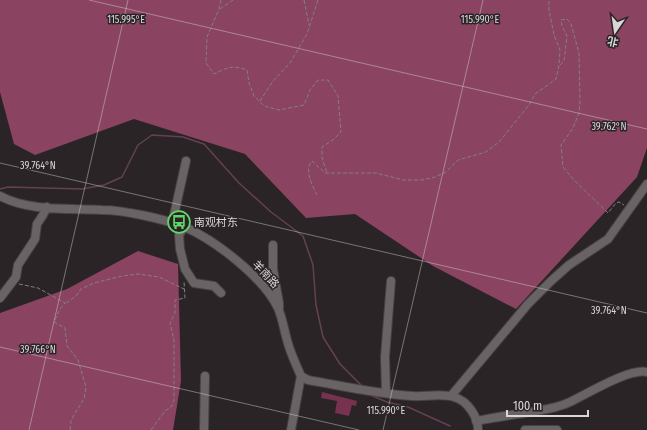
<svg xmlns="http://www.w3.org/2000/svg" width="647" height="430" font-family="'Fira Sans Condensed','Noto Sans SC',sans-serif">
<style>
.forest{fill:#8a4361}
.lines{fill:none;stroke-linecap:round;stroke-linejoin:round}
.stream{stroke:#644152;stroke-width:1.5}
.building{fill:#773250}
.minor-casing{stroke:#474243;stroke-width:10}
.path{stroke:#847f81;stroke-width:1;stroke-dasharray:4 2;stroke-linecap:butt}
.minor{stroke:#6a6366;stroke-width:8}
.ticks{fill:none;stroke:#dad6d8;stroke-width:1;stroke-opacity:0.45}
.labels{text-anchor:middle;stroke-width:3;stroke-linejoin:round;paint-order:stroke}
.poi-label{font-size:11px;fill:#dad6d8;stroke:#2a2426;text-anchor:start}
.street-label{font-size:11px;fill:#dad6d8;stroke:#2a2426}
.ticks-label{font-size:10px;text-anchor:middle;fill:#dad6d8;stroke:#2a2426;stroke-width:3;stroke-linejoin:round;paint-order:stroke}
</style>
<rect width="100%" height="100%" fill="#2a2426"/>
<path class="forest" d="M0 0H647V148L637 177 516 309 433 266 355 214 306 218 245 154 134 119 35 155 14 144 0 92Z
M138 251 178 264 181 381 173 430H0V313L67 289Z"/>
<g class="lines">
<path class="stream" d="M0 189 8 187 82 189 104 185 122 177 138 145 152 135 183 137 204 144 239 183 271 212 303 236 313 265 316 305 323 337 340 364 362 386
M370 395 387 402 408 407 450 426"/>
</g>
<path class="building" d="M322 392 357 401 356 406 352 405 349 416 335 413 337 401 321 398Z"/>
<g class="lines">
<g class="minor-casing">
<path id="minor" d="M0 196C30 212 69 208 102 210 124 210 164 219 185 227 216 241 263 277 278 308 282 317 284 329 287 340 290 352 296 365 301 376L308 380C343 386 377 394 412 396 426 397 441 393 454 397 468 401 478 417 478 430
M172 224 186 161
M184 227 179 235 180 249 185 269 194 283 214 286 221 293
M273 245V269L279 303V308
M0 298 16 277 18 265 35 239 37 224 43 215 47 207
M386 393 385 357 391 281
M451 396 528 304 551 281 569 265 608 239 647 184
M476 421C493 418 509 415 525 413 541 410 556 409 570 402 587 394 629 368 647 372
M204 430 205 376
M291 430 301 376
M525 430H557"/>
</g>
<path class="path" d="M221 0 219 9 207 37 206 63 214 74C228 67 232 65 247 70L249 83 254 96 264 106 279 110 304 105 310 90 318 80H328L338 96 341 132 333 140 322 147V158L327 173
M304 0 309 25
M220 9 233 0
M560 65 564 61 567 36 562 26 561 20 567 19 571 24 579 53 580 100 579 113 573 128 561 145 563 167 574 180 608 213 616 203 619 202 624 205
M260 101 273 81 290 63 307 34 318 0
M317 195C312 185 304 170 312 161L325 173H376L403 180H422L435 177 446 172 458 160 486 152 499 142 529 105 535 94 556 79 559 65 560 50 554 35 549 10V0
M19 284 38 288 65 303 60 309 54 322 65 328 67 346 78 360 86 387 84 399 75 413 71 421 70 430
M66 303 76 296 81 289 94 283 122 276 138 274 159 277 184 289
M151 430 165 411 172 406 174 400V340L170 323 175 313V300L185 298 184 281"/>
<use href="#minor" class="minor"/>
</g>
<path class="ticks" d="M89 0 647 129M0 163 647 313M0 347 359 430M29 430 128 0M383 430 483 0"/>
<defs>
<g id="bus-ring" transform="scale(1.15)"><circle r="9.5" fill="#2a2426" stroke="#60d56a" stroke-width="1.5"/><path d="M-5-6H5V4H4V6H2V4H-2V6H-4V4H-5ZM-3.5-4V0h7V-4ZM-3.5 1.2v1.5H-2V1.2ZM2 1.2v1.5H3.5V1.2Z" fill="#60d56a"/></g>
</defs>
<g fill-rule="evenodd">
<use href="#bus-ring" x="179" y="222"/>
</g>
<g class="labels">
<g class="poi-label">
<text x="194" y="226">南观村东</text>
</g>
<g class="street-label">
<text transform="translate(266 274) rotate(47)" y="4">羊南路</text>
</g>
</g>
<g class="ticks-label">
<text x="126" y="23">115.995°E</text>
<text x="480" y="23">115.990°E</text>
<text x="609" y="130">39.762°N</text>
<text x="38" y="169">39.764°N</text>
<text x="609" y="314">39.764°N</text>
<text x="38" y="353">39.766°N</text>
<text x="386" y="414">115.990°E</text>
</g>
<g transform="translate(615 32) rotate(193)" stroke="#2a2426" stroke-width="3" paint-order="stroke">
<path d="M0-3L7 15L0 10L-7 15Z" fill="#dad6d8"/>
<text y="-6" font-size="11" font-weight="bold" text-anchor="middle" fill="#dad6d8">北</text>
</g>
<path d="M507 410v6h81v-6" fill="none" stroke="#dad6d8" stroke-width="2"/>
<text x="513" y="410" font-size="12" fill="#dad6d8" stroke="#2a2426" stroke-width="3" paint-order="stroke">100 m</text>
</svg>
